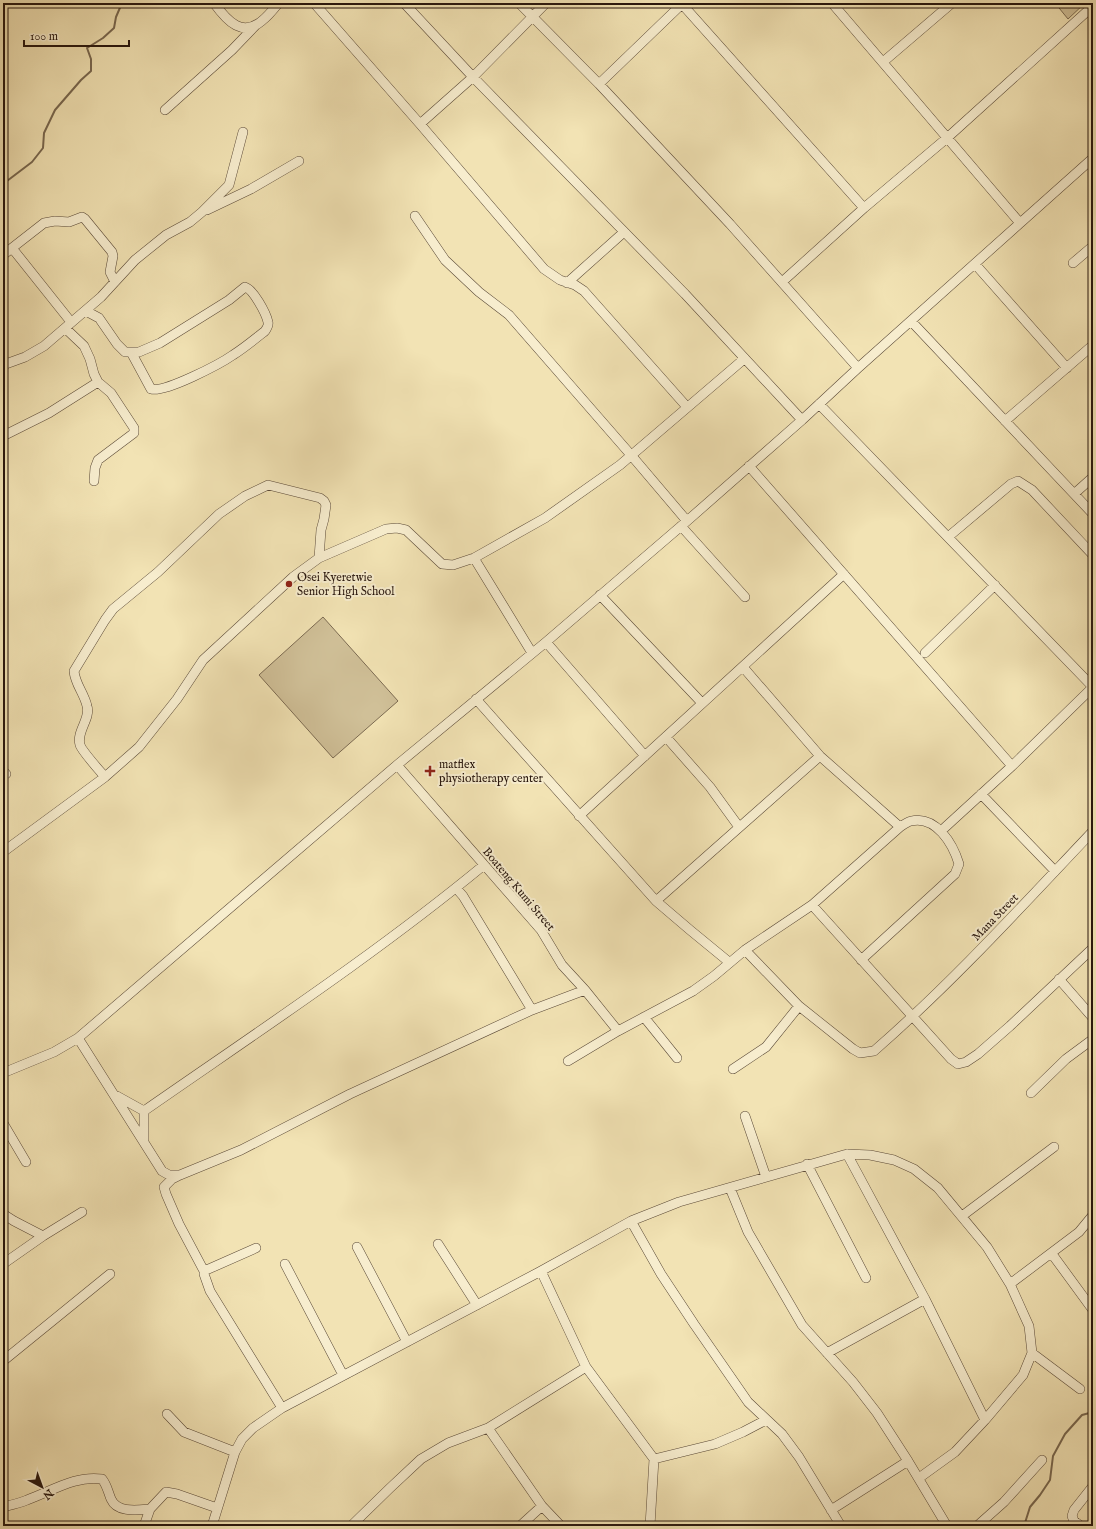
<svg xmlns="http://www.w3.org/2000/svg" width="1096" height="1529" font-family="'IM FELL English',serif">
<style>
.green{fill:#d0c098;stroke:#7c6b52}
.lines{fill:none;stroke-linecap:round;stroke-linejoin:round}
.stream{stroke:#78674f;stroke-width:2}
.minor-casing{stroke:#5a4937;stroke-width:10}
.minor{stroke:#f7edce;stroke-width:9}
.poi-dot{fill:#8f2418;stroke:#f7edce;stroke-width:1.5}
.labels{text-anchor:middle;stroke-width:4;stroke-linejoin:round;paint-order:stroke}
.poi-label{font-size:12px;fill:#28160d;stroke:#f7edce;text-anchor:start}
.street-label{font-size:12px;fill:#28160d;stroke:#f7edce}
</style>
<rect width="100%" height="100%" fill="#f2e3b4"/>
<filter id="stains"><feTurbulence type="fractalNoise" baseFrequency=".005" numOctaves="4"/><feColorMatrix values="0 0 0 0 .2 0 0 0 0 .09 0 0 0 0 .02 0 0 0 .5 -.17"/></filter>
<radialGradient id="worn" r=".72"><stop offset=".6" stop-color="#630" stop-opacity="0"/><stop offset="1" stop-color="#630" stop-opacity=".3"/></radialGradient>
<path class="green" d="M1055 3H1085L1068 19Z
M323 617 398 701 333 758 259 675Z"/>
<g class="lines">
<path class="stream" d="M3 184 32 162 43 148 44 133 55 110 81 80 91 71V59L87 48 103 38 114 28 116 17 122 3
M1024 1526 1030 1507 1040 1495 1050 1480 1053 1456 1065 1434 1082 1415 1093 1412"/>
<g class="minor-casing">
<path id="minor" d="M214 3C227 21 243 39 264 19 270 14 274 8 279 3
M314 3 420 124 544 269 560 280 575 285 584 291 687 407
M404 3 473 77 685 294 802 420
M519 3 599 84 730 224 858 368
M681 3 864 208
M832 3 1020 223
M883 62 952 3
M599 84 682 4
M165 110 232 50 256 25
M420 124 473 77 546 3
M207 210 251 189 299 161
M415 216 445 260 479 292 509 315 631 455 687 521
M12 248 71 322
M3 255 44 223 55 221 69 222 82 217 85 219 112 252 113 256 110 272 115 282
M1073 263 1093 246
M975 264 1067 368
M782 282 864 208 947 138 1093 6
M567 283 624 232
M86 311 99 318 117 344 125 352H139L160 343 229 300 245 287C253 289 266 313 268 322 269 325 267 328 265 331 255 339 244 348 233 355 220 364 165 393 151 389L131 352
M911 321 1093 514
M65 328 84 346 90 359 94 374 98 382 111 393 134 428V433L98 460 95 468 94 481
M3 365 25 357 44 346 101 297 135 260 166 235 190 222 202 212 229 185 243 132
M819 404 1093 687
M1005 421 1093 345
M3 436 49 413 98 382
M749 466 1012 766
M1074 494 1093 477
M681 526 745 597
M948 537 1011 484 1018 481 1032 490 1093 555
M474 558 532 653
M600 595 702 703
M546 642 645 756
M925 653 995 585
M743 667 820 756 900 827
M476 699 656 901 690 930 729 962
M666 737 710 787 739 827
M397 765 541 930 562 965 585 990 618 1031
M3 771 6 774
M105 777C99 770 82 751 80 745 76 731 91 719 87 706 84 693 75 684 74 671L105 620 113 609 158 572 219 514 245 496 268 485 320 498 324 501 326 505 324 519 321 530 319 558
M981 794 1055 871
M579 816 844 574
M941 831 1012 766 1093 687
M3 852 105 777 139 747 177 699 203 660 293 577 319 558 386 529 397 528 406 530 442 564 453 565 474 558 545 518 620 465 744 359
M456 888 463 896 532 1010
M656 901 820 756
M812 905 951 1059 958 1064 966 1062 978 1054 1010 1026 1093 948
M745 950 799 1006 853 1049 860 1053 874 1051C952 983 1022 906 1093 831
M1059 979 1093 1018
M644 1017 677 1058
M78 1038 162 1171 169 1175H180
M568 1061 618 1031 693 991 714 976 745 950 812 905 900 827C903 825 907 822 911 821 936 815 953 844 959 864L955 874 861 960
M733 1069 766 1047 799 1006
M3 1073 54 1052 78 1038 397 765 546 642 687 521 802 420 858 368 1093 158
M1031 1093 1066 1059 1093 1039
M117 1096 144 1111
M144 1111C259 1031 376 954 484 865
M745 1116 766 1177
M3 1123 26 1162
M144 1140V1111
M847 1154 925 1299 985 1420
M807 1164 866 1278
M730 1188 748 1232 802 1325 853 1382 877 1413 908 1461 947 1526
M3 1214 14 1221 43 1236 82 1212
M962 1216 1054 1147
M631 1221 661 1274 694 1324 748 1402 782 1434 799 1457 841 1526
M438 1244 477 1305
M357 1247 407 1342
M256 1248 204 1271 179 1224 166 1194 164 1187 172 1179 180 1175 241 1150 350 1094 532 1010 585 990
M1052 1254 1093 1310
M3 1264 43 1236
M285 1264 343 1375
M204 1271V1274L210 1291 282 1408
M541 1271 586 1367 654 1459 650 1526
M1010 1284 1079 1232 1093 1215
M827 1353 925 1299
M1032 1353 1080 1389
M3 1361 110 1274
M167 1414 184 1432 235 1452
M488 1428 542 1506 561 1526
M654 1459 715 1444 743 1432 766 1420
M3 1507C11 1505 20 1503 27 1500 52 1491 76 1475 102 1479 107 1485 108 1492 111 1499 117 1513 137 1510 150 1509L166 1492 177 1494 217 1508
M831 1510 908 1461
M144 1526 150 1509
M212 1526 235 1452 242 1439 253 1428 282 1408 541 1271 631 1221 679 1202 847 1154 870 1155 894 1160 914 1169 938 1188 987 1247 1010 1284 1029 1326 1032 1353 1023 1375 985 1420 955 1452 919 1478
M351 1526 390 1488 421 1459 448 1443 488 1428 586 1367
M520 1526 542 1506
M977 1526 1004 1502 1042 1460
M1081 1526 1074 1521 1072 1516 1074 1510 1093 1486"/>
</g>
<use href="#minor" class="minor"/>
</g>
<g class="poi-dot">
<circle cx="289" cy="584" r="4"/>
<path d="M428 765h4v4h4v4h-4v4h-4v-4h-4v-4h4z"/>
</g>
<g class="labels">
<g class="poi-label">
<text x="297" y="581">Osei Kyeretwie<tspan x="297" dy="14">Senior High School</tspan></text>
<text x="439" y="768">matflex<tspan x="439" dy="14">physiotherapy center</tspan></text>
</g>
<g class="street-label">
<text transform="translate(519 889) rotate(50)" y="4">Boateng Kumi Street</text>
<text transform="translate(995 917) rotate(-46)" y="4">Mana Street</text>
</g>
</g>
<rect width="1096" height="1529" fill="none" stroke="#f2e3b4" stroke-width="16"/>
<rect x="4" y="4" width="1088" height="1521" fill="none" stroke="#28160d" stroke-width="2"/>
<rect x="8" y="8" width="1080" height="1513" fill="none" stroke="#28160d"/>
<g transform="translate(42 1487) rotate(139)" stroke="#f7edce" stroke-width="3" paint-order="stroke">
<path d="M0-3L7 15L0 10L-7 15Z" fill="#28160d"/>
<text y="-6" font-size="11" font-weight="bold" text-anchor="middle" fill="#28160d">N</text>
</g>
<path d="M24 40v6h105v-6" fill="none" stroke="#28160d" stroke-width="2"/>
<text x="30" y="40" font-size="12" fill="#28160d" stroke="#f7edce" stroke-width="3" paint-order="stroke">100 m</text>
<rect width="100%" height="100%" filter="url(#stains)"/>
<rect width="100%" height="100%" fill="url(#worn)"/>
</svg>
